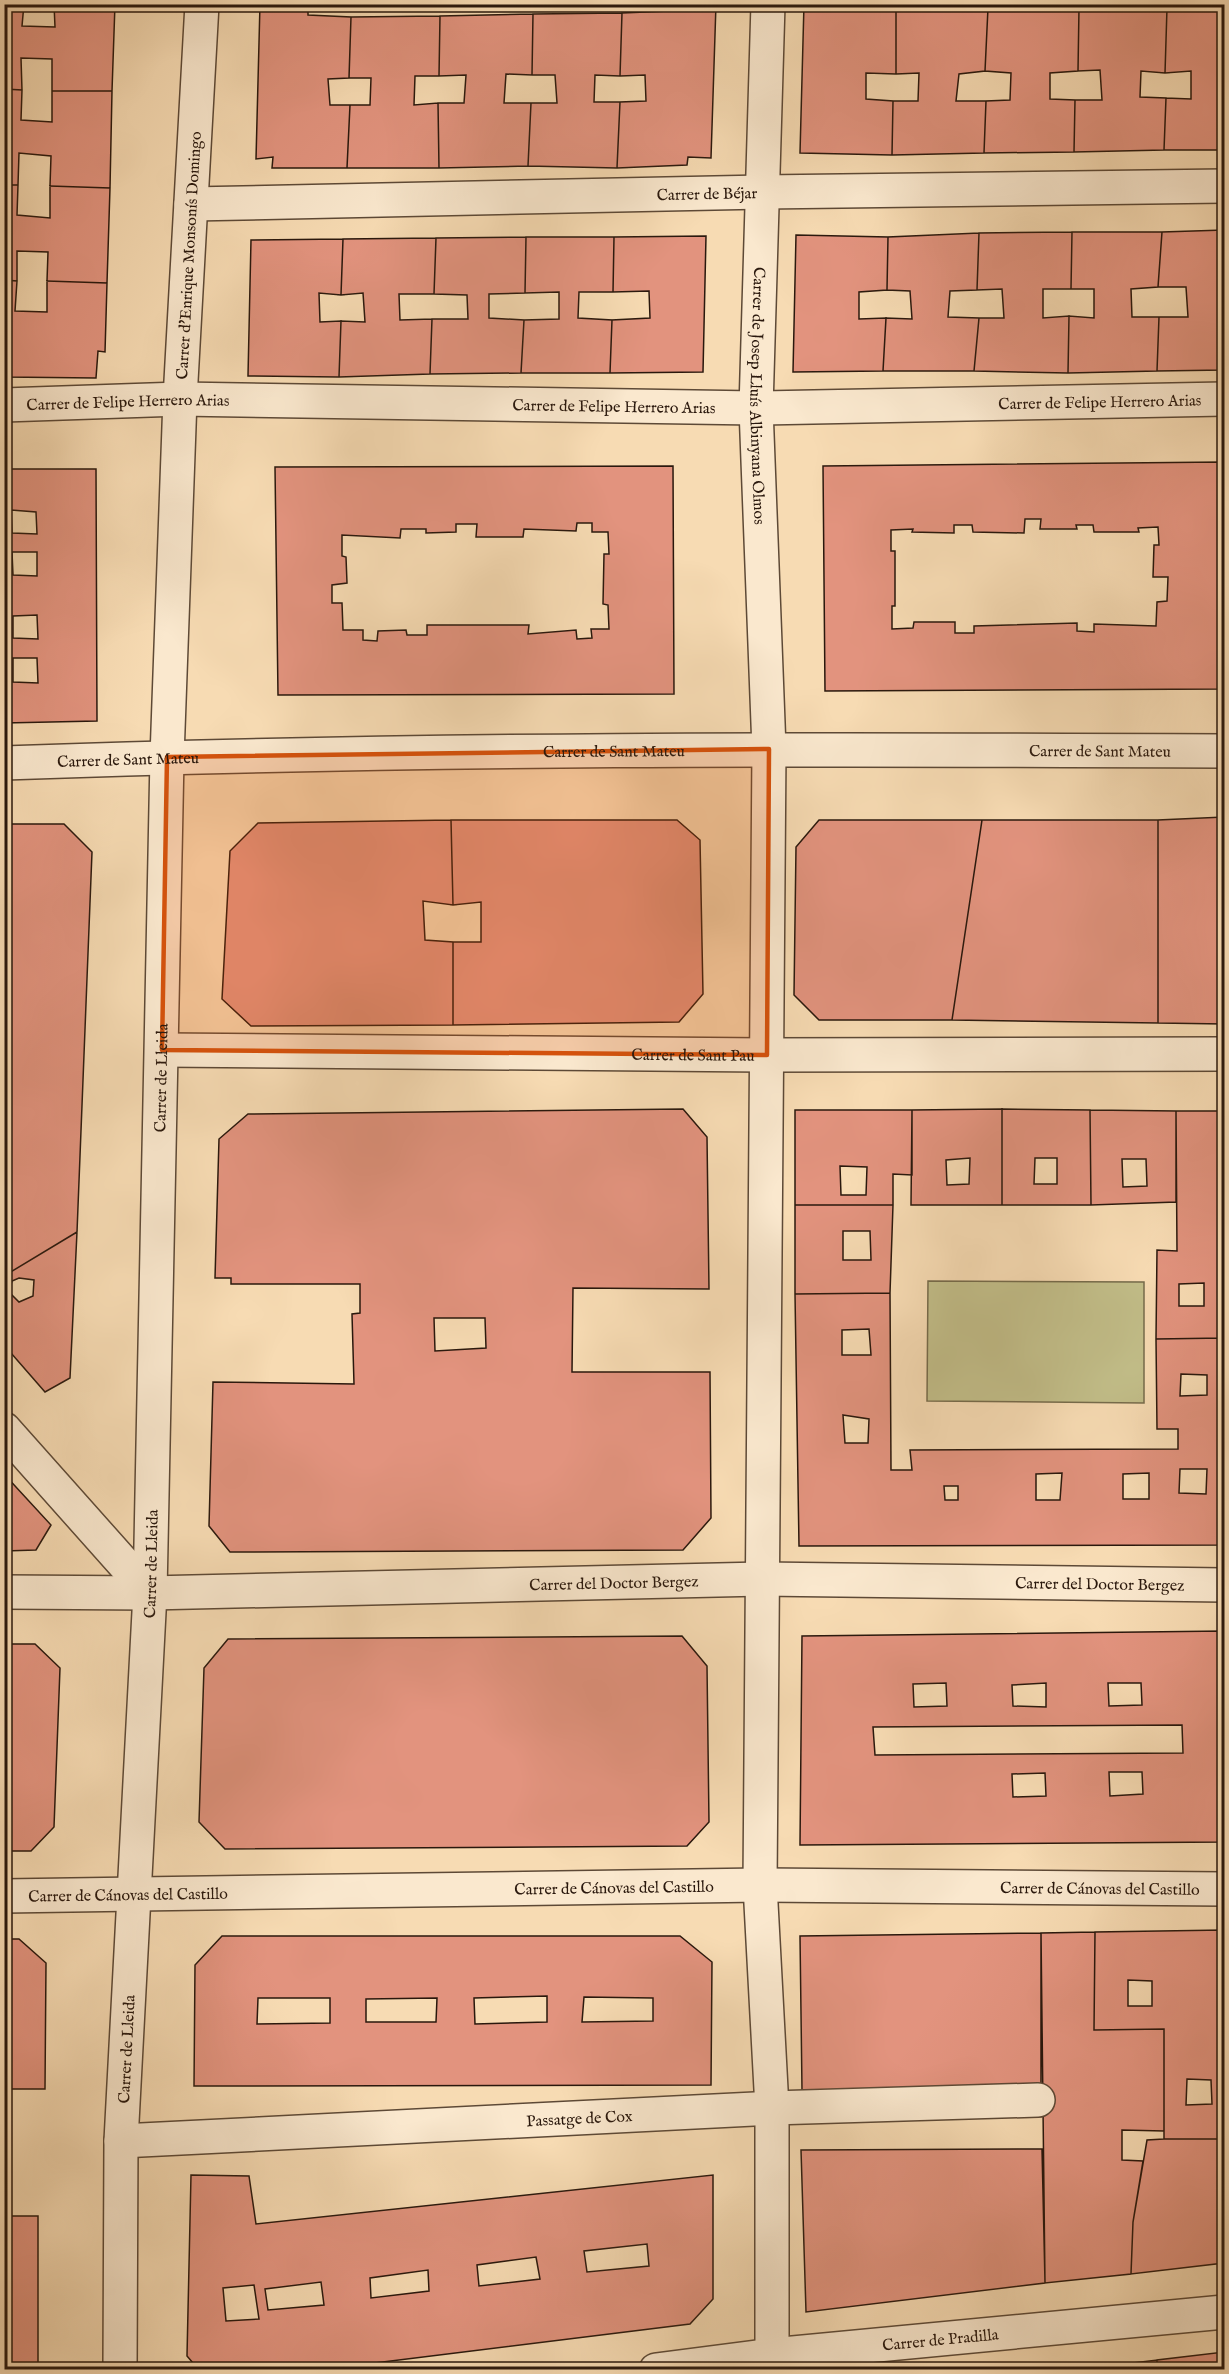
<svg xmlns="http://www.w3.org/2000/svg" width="1229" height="2374" font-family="'IM FELL English',serif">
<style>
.green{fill:#c2be89;stroke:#766b4b;stroke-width:1.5}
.building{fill:#e2937e;stroke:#2a180d;stroke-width:1.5;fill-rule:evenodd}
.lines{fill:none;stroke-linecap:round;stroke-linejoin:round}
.street-casing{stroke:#5d4936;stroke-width:36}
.street{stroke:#fae8ce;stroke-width:33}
.marked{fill:#d5520c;fill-opacity:0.2;stroke:#d5520c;stroke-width:4.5;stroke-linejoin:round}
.labels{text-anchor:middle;stroke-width:5;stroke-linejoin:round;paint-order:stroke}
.street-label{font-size:16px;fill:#2a180d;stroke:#fae8ce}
</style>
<rect width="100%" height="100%" fill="#f7dbb3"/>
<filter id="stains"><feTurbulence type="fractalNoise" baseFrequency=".00333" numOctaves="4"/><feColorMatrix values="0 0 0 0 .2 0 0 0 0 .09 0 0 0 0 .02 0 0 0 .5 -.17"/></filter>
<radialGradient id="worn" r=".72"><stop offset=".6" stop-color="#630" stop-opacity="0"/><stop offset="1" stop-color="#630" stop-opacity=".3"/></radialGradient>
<path class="green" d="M928 1281 1144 1282V1403L927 1401Z"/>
<path class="building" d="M4 4H24L22 26 55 27 54 4H115L112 91H52V59L21 58 22 90 4 89Z
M260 4H308V15L351 17 349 78 328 79 330 105H350L347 168H272L273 157 256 159Z
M669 4H716L711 158 688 157 687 165 617 168 620 102 646 101 645 75 620 76 622 13 669 11Z
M804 4H856V11H896V74L866 73V99L893 101 892 155 800 153Z
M1212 4H1224V150H1164L1166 98 1191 99V71L1165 73 1167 8Z
M988 8 985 71 959 74 956 101H986L984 153 892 155 893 101H918L919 73 896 74V11Z
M988 8H1079L1078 71 1050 73V99L1075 100 1074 152 984 153 986 101 1010 100 1011 73 985 71Z
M1079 8H1167L1165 73 1141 71 1140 97 1166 98 1164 150 1074 152 1075 100H1102L1100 70 1078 71Z
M622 13 620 76 595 75 594 102H620L617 168 528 166 531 103H557L555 75H532L533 14Z
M533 14 532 75 506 74 504 103H531L528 166 439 168 438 103H464L466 75 439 76 440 16Z
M440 16 439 76H415L414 105 438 103 439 168H347L350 105H370L371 78H349L351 17Z
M4 89 22 90 21 120 52 122V91H112L110 188 50 186 51 156 19 153 18 185H4Z
M4 185H18L17 215 50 218V186L110 188 107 283 47 281 48 252 17 251V281L4 280Z
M1224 230V370L1157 371 1159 317H1188L1186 287H1158L1162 232Z
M1072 232H1162L1158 287 1131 289 1132 317H1159L1157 371 1068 373 1069 316 1094 318V289H1071Z
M1072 232 1071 289H1043V318L1069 316 1068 373 974 371 979 318H1004L1002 289 977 290 979 233Z
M979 233 977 290 950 291 948 317 979 318 974 371H883L886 318 912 319 910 291 887 290 888 237Z
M796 235 888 237 887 290 859 292V319L886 318 883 371 793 372Z
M706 236 703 372 610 373 612 320 650 318 649 291 613 292 614 237Z
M526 237H614L613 292H579L578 318 612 320 610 373H521L524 320 559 319V292L525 293Z
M526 237 525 293 489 294V318L524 320 521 373 430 374 432 319H468L467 295 434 294 436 238Z
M436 238 434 294H399L400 320 432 319 430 374 339 377 341 321 365 322 363 293 341 295 343 239Z
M343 239 341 295 319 293 320 322 341 321 339 377 248 376 251 240Z
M4 280 17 281 15 311 47 312V281L107 283 105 352 98 351 96 378 4 377Z
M1223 462 1224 689 825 691 823 466ZM1025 519H1041L1040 529H1077L1076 525H1093L1094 532H1139L1138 528 1158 527 1159 545H1154L1153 577H1168L1167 601 1157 602 1156 626 1094 624V632L1077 631V623L974 626V633H955V622H914L913 628 892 629V606H895V551H891V530L913 529 912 532 954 533V525H972L973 532 1024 533Z
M673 466 674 694 278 695 275 467ZM577 523H592V532H608L609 554H604L603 604 608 605 609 629H591L592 638 577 639 576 630 528 634 529 625H427V635H407L406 630 378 631 377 641 363 640V630H343L342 603H332V585L347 583 346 557 342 556V535L400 538 401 529H426V533L456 532V524H477L476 537H523L524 529 576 531Z
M4 469H96L97 721 4 723ZM11 510 36 512 37 534 12 533ZM12 552H37V576L13 575ZM37 615 38 639 13 638V616ZM13 658H37L38 683 13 682Z
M1224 817V1024L1158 1023V820Z
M451 820 453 905 423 901 425 940 453 942V1025L251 1026 222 999 230 851 258 823Z
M451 820H677L700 840 703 994 679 1022 453 1025V942H481V902L453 905Z
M819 820H982L952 1020H819L794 995 796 847Z
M982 820H1158V1023L952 1020Z
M4 824H64L92 852 77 1232 4 1276Z
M683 1109 707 1137 709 1289 573 1288 572 1372H710L711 1518 683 1550 230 1552 209 1526 213 1382 354 1384 352 1314 360 1313V1284H231V1278H215L219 1139 248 1114ZM434 1318H485L486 1348 435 1351Z
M1002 1109 1090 1110 1091 1205H1002ZM1035 1158H1057V1184H1034Z
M1002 1109V1205H911L912 1110ZM970 1158 969 1184 947 1185 946 1160Z
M795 1110H912V1175L893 1174V1205H795ZM840 1166 867 1167 866 1195H841Z
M1090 1110 1176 1111V1202L1091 1205ZM1122 1159H1146L1147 1186 1123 1187Z
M1176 1111H1224V1338L1156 1339 1157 1250 1177 1251ZM1204 1283V1306H1179V1284Z
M795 1205H893L890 1293 795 1294ZM843 1231H870L871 1260H843Z
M77 1232 70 1378 45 1392 4 1345V1276ZM19 1278 34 1280 33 1296 19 1302 9 1292 12 1281Z
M890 1293 891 1470H912L910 1450 1178 1449V1429H1157L1156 1339 1224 1338V1545L799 1546 795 1294ZM869 1329 871 1355H842V1330ZM1181 1374 1207 1375V1395L1180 1396ZM843 1415 869 1419 868 1443H845ZM1180 1469H1207L1206 1494 1179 1493ZM1062 1473 1060 1500H1036V1474ZM1149 1473V1499H1123V1474ZM944 1486H958V1500H945Z
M4 1474 51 1525 36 1550 4 1551Z
M1224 1631V1842L800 1845 802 1636ZM946 1683 947 1706 914 1707 913 1684ZM1046 1683V1707L1013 1706 1012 1685ZM1108 1683H1141L1142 1705 1109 1706ZM1182 1725 1183 1753 875 1755 873 1727ZM1109 1772H1142L1143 1794 1110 1796ZM1045 1773 1046 1796 1013 1797 1012 1774Z
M682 1636 707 1666 709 1822 687 1846 225 1849 199 1822 204 1668 228 1639Z
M4 1644H35L60 1668 54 1827 31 1851H4Z
M1224 1930V2139H1164V2029L1094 2030 1095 1932ZM1128 1980 1152 1981V2006H1128ZM1187 2079 1211 2080 1212 2104 1186 2105Z
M1095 1932 1094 2030 1164 2029V2131L1122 2130V2160L1143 2161 1133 2222 1131 2274 1045 2283 1041 1933Z
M1041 1933V2088L802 2090 800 1936Z
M222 1936H680L712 1962 711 2085 194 2086 195 1965ZM547 1996V2022L475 2024 474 1998ZM584 1997 653 1998V2021L582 2022ZM258 1998H330V2023L257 2024ZM437 1998 436 2022H366V1999Z
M4 1939H19L46 1963 45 2089H4Z
M1164 2139H1224V2263L1131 2274 1133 2222 1147 2140Z
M1042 2149 1045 2283 806 2312 801 2150Z
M191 2175 249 2176 256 2224 713 2175V2299L690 2324 318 2370H199L187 2356ZM647 2244 649 2266 587 2272 584 2251ZM536 2257 540 2279 479 2286 477 2265ZM428 2270 429 2291 371 2298 370 2278ZM321 2282 324 2305 268 2310 265 2289ZM254 2285 259 2319 226 2321 223 2288Z
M4 2216H38V2370H4Z
M1224 2352V2370H1157V2360Z
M1157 2360V2370H1074Z"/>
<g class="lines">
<g class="street-casing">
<g id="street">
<path id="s1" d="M768 4 756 408 769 749 760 1885 772 2108V2370"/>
<path id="s2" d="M191 204 763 192 1224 186"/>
<path id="s3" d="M4 405 180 399 756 408 1224 399"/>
<path id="s4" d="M4 763C411 748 818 749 1224 751"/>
<path id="s5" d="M162 1050 767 1055 1224 1054"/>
<path d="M4 1429 150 1593"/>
<path id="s6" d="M4 1592 150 1593 762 1579 1224 1585"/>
<path id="s7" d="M4 1896 760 1885 1224 1889"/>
<path id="s8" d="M121 2141 772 2108 1038 2100"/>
<path id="s9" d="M120 2370 121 2141 150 1593 167 757 180 399 202 4"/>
<path id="s10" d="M656 2370 772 2355 1224 2312"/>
</g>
</g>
<use href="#street" class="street"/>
</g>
<path class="marked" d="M769 749 767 1055 162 1050 167 757Z"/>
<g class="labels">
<g class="street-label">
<text dy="6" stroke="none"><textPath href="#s2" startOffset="516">Carrer de Béjar</textPath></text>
<text dy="6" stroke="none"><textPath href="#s9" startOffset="2116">Carrer d'Enrique Monsonís Domingo</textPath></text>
<text dy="6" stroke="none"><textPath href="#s1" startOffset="392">Carrer de Josep Lluís Albinyana Olmos</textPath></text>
<text dy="6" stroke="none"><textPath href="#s3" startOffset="1096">Carrer de Felipe Herrero Arias</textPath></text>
<text dy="6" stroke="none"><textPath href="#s3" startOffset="124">Carrer de Felipe Herrero Arias</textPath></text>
<text dy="6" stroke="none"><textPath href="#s3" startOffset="610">Carrer de Felipe Herrero Arias</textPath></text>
<text dy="6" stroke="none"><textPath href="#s4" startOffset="1096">Carrer de Sant Mateu</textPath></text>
<text dy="6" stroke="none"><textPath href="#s4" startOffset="610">Carrer de Sant Mateu</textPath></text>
<text dy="6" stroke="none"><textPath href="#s4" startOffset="124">Carrer de Sant Mateu</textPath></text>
<text dy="6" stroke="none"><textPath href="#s5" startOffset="531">Carrer de Sant Pau</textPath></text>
<text dy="6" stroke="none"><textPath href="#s9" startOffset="1293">Carrer de Lleida</textPath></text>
<text dy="6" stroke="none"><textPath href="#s9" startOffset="807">Carrer de Lleida</textPath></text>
<text dy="6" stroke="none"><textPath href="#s6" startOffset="610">Carrer del Doctor Bergez</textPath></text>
<text dy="6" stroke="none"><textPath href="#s6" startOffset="1096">Carrer del Doctor Bergez</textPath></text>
<text dy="6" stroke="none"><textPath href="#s7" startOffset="610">Carrer de Cánovas del Castillo</textPath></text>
<text dy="6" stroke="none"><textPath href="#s7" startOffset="1096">Carrer de Cánovas del Castillo</textPath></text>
<text dy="6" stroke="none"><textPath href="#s7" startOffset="124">Carrer de Cánovas del Castillo</textPath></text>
<text dy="6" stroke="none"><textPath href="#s9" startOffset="321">Carrer de Lleida</textPath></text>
<text dy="6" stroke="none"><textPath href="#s8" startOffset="459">Passatge de Cox</textPath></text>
<text dy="6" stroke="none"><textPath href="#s10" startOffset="286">Carrer de Pradilla</textPath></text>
</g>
</g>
<rect width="1229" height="2374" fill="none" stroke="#f7dbb3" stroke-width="24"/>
<rect x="6" y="6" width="1217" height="2362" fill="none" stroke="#2a180d" stroke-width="3"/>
<rect x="12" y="12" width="1205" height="2350" fill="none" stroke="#2a180d" stroke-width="1.5"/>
<rect width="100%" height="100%" filter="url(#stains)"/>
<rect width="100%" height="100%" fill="url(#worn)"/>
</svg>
